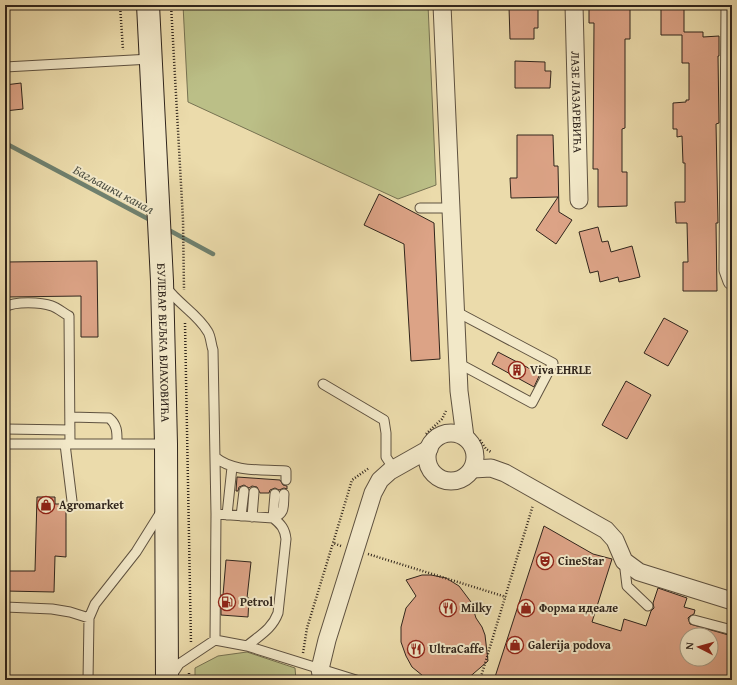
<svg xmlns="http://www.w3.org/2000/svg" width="737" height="685" font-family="'Gentium Book Plus',serif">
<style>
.green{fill:#bbbf87;stroke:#767252}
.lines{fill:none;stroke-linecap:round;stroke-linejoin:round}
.stream{stroke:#6f806e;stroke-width:4.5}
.building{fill:#dca386;stroke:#30251c;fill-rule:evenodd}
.lane-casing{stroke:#5f5240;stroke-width:11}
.street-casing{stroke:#5f5240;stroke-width:19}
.secondary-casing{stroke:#30251c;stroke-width:24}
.path{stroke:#30251c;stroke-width:2.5;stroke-dasharray:1 2;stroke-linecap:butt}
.lane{stroke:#f2e8c8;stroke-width:9}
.street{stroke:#f2e8c8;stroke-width:17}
.secondary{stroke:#f2e8c8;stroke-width:22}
.labels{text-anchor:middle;stroke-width:4;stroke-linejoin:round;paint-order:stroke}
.street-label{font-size:12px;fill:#30251c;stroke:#f2e8c8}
.poi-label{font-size:12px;font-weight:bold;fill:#30251c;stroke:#f2e8c8;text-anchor:start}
.water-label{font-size:13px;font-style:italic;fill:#505245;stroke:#f2e8c8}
</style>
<rect width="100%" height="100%" fill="#ebdbab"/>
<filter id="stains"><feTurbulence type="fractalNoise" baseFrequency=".005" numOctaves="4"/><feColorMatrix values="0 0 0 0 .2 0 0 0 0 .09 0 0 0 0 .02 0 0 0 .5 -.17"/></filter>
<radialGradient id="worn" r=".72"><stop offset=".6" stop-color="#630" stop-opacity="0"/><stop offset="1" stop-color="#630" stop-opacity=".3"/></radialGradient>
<path class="green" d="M183 5H428L436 185 398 199 188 102Z
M247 652 295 668 296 680H195V668L218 656Z"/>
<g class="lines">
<path class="stream" d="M5 143 152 221
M165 228 213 254"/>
</g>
<path class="building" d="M661 5H684V32H703V37L719 36V56H718L719 123 716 124 718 223H716L717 291H683V262H688L687 223H676L675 202H685V163H683L682 136 677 137V129H673V103L686 102V100H689V63H682V35H661Z
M538 6V28H534V39H510L509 7Z
M589 6H630V39H625V128L622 129V172H627V206L598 207V169H593L594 23H589Z
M515 61 545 62V71H551L550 88H515Z
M21 83 23 109 5 111V85Z
M517 135H553L554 166H558L559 212 572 220 556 244 536 230 558 197 511 198 510 178H517Z
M379 194 434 223 440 359 411 361 404 244 364 225Z
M598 227 602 242 608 241 611 252 632 246 640 277 619 282 618 277 600 282 598 271 590 273 579 232Z
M97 261 98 337H81V296L5 297V262Z
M664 318 688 331 668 366 644 353Z
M498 352 540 374 534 387 492 364Z
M626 381 651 395 627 439 602 425Z
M237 477 280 480 283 485 287 486V489L284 488 279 490 275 488 270 490 269 493H260L257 487 252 486 249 488 244 485 239 487 238 491H236Z
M37 497H55V504H66V557L55 556 54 592 5 591V571H35Z
M544 526 593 554 612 559 592 622 621 631 624 619 646 626 651 611 654 608 653 603 658 588 687 598 684 607 695 610 694 614 690 616 688 618 690 624 732 636V680H494ZM687 635H711V659H687Z
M226 560 251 562 247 598H249L248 617 221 615V595H223Z
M422 575H431L446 578 459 586 471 602 476 618 482 627 485 635 488 661 466 680H428L412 667 406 656 401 642V627L406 608 416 596 406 580Z"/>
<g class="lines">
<g class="lane-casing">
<path id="lane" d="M5 67 151 59
M420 208H451
M166 287C178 304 198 314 208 332 211 337 211 345 213 350L216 514 215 640
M5 307C15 301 41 302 52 306 58 308 63 313 69 316L70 444
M455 311 553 363 532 403 458 363
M323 384 384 420 386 433V457L394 469
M70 417 109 418C118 425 117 434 117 444
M5 429 70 430
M5 444H166
M65 444 72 501
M215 457C234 473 263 469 286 471V480
M216 514 273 518C286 513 283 506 284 494
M227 515 232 467
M241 516 244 491
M252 517 254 492
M273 518 275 494
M624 561 627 586 648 606
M5 607 52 609 70 612 89 618
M694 620 732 630
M247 646C260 635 272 629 278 613L286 539C285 529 281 524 273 518
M172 675 179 664 215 640 247 646 356 680
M88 680 89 618 95 604 136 552 161 512"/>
</g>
<g class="street-casing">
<g id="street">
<path d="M442 5 459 391 465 437"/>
<path id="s1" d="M574 5 579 200"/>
<path d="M730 5 728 270 732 281"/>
<circle cx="451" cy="457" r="24"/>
<path d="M473 469 491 468 505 473 606 530 615 540 624 561 639 572 732 601"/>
<path d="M322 680 320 669 327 640 373 493 380 480 390 471 429 449"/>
</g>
</g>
<g class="secondary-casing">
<g id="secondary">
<path id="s2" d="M148 5 162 281 166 444 167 680"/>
</g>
</g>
<path class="path" d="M120 5 123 50
M171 5 183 220 184 290
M185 323 191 644
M426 434 442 419 446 411
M480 440 486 449 491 452
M341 546 333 543 352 480 369 468
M368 554 506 597
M303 653 307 628 333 543
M189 680V671
M480 680 533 505"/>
<use href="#lane" class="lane"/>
<use href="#street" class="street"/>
<use href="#secondary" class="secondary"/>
</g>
<defs>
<g id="building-ring" transform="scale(0.9)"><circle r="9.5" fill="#f2e8c8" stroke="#8f2418" stroke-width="1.5"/><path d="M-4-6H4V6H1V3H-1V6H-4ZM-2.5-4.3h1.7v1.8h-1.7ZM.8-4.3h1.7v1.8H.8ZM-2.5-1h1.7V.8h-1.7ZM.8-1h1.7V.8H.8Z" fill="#8f2418"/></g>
<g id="shop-ring" transform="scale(0.9)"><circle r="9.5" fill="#f2e8c8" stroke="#8f2418" stroke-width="1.5"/><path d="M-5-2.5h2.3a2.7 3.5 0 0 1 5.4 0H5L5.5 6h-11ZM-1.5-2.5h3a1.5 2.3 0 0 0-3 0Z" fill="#8f2418"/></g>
<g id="theatre-ring" transform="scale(0.9)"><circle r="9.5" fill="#f2e8c8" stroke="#8f2418" stroke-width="1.5"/><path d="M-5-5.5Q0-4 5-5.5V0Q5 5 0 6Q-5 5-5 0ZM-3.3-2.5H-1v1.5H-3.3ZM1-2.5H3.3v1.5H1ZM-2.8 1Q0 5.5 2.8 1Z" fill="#8f2418"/></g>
<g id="fuel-ring" transform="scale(0.9)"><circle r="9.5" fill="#f2e8c8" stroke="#8f2418" stroke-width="1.5"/><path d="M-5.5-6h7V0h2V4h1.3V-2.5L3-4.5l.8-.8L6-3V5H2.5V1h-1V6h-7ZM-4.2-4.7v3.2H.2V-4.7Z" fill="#8f2418"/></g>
<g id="restaurant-ring" transform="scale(0.9)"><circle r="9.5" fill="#f2e8c8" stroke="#8f2418" stroke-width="1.5"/><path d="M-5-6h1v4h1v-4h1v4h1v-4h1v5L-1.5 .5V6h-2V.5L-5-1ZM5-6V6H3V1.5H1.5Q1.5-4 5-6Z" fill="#8f2418"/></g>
</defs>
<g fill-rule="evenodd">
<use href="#building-ring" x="517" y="370"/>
<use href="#shop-ring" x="46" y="505"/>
<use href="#theatre-ring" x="545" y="561"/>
<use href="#fuel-ring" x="227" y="602"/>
<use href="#restaurant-ring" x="448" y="608"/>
<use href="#shop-ring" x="526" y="608"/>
<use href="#shop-ring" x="515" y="645"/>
<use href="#restaurant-ring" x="416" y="649"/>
</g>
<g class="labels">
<g class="street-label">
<text dy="4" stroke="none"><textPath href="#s1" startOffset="97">ЛАЗЕ ЛАЗАРЕВИЋА</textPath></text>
<text dy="4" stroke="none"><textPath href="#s2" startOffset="338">БУЛЕВАР ВЕЉКА ВЛАХОВИЋА</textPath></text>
</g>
<g class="poi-label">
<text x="530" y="374">Viva EHRLE</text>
<text x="59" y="509">Agromarket</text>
<text x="558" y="565">CineStar</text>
<text x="240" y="606">Petrol</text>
<text x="461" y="612">Milky</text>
<text x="539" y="612">Форма идеале</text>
<text x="528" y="649">Galerija podova</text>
<text x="429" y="653">UltraCaffe</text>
</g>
<g class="water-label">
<text transform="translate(114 189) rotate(28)" y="5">Багљашки канал</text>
</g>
</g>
<rect width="737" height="685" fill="none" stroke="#ebdbab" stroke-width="20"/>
<rect x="6" y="6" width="725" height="673" fill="none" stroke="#30251c" stroke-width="2"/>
<rect x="10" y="10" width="717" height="665" fill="none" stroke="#30251c"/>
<g transform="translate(699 647) rotate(276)"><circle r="19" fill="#f2e8c8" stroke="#a49a83"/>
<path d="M0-3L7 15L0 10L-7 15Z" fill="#8f2418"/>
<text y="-6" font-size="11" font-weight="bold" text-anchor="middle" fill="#30251c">N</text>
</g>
<rect width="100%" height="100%" filter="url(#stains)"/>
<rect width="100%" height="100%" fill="url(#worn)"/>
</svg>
